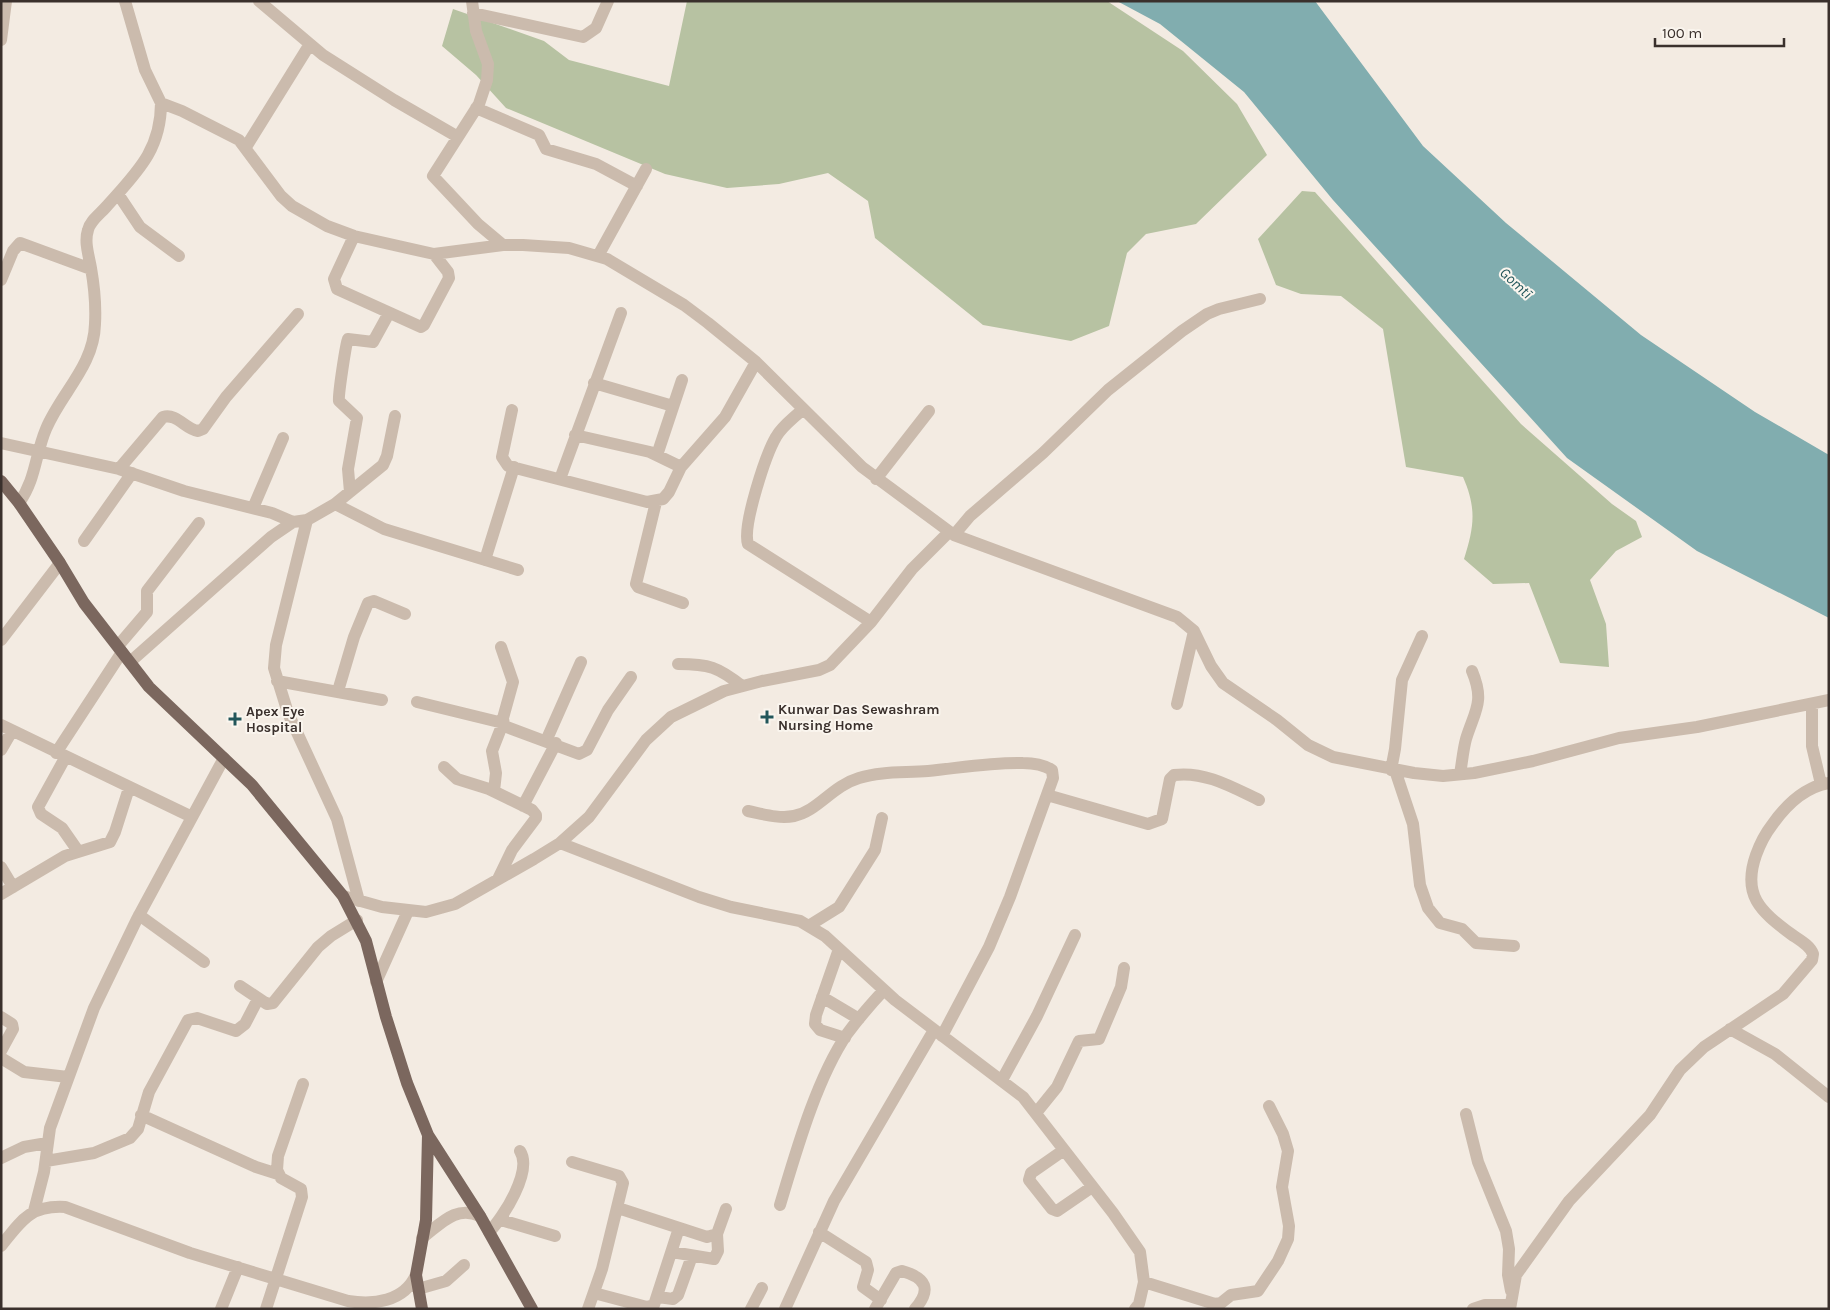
<svg xmlns="http://www.w3.org/2000/svg" width="1830" height="1310" font-family="Karla,sans-serif">
<style>
.green{fill:#b7c2a2}
.water{fill:#81adaf}
.lines{fill:none;stroke-linecap:round;stroke-linejoin:round}
.minor{stroke:#cbbbad;stroke-width:12}
.major{stroke:#7b675e;stroke-width:12}
.poi-dot{fill:#22565a;stroke:#faf5ee;stroke-width:2}
.labels{text-anchor:middle;stroke-width:4;stroke-linejoin:round;paint-order:stroke}
.poi-label{font-size:14px;font-weight:bold;fill:#3a302c;stroke:#faf5ee;text-anchor:start}
.water-label{font-size:15px;font-style:italic;fill:#22565a;stroke:#faf5ee}
</style>
<rect width="100%" height="100%" fill="#f3ebe2"/>
<path class="green" d="M687 1H1107L1183 51 1237 104 1267 155 1196 224 1146 234 1127 253 1109 326 1071 341 983 325 875 238 868 201 828 173 779 184 727 188 665 174 506 108 476 75 442 46 453 9 544 41 569 60 669 86Z
M1302 191 1315 192 1521 424 1612 504 1636 521 1642 537 1616 551 1590 580 1606 624 1609 667 1560 663 1529 583 1493 584 1464 559C1474 527 1477 509 1463 477L1406 467 1383 329 1341 296 1301 294 1276 285 1258 239Z"/>
<path class="water" d="M1117 1H1315L1423 146 1506 223 1641 335 1755 412 1829 455V618L1697 551 1567 458 1333 200 1244 92 1160 24Z"/>
<g class="lines">
<path class="minor" d="M125 1 145 70 161 103 182 111 239 140 281 196 292 206 327 226 354 236 434 254 503 245H523L569 248 607 259 684 305 708 323 756 362 862 467 954 535 1177 617 1194 631 1211 666 1223 683 1277 720 1308 745 1333 757 1414 773 1443 776 1474 773 1533 761 1619 738 1697 727 1829 700
M259 1 323 55 394 100 458 137
M472 1 476 31 488 64 487 80 479 104 433 176 478 224 503 245
M473 13 583 37 596 28 608 1
M1 40 6 1
M476 108 539 135 546 149 596 164 637 186
M246 147 310 44
M118 194 140 227 179 256
M354 236 334 279 337 289 421 327 424 325 449 278 448 272 434 254
M598 256 646 169
M1 280 13 251 20 243 91 269
M594 383 673 406
M803 409C794 418 782 426 776 437 766 454 742 526 748 544L871 622
M512 410 502 457 508 466 647 502 663 499 669 492 681 467 725 417 756 362
M575 435 650 452 681 467
M1 443 119 469 184 491 272 513 293 522
M657 455 682 380
M119 469 163 417C177 413 185 429 198 431L203 429 226 397 298 314
M560 479 621 313
M876 479 929 411
M350 492 348 469 357 418 339 401C338 395 346 343 348 339L373 342 389 313
M656 502 636 584 638 587 683 603
M19 503C36 479 35 455 46 429 61 393 94 366 95 324 96 306 94 285 91 268 89 256 84 242 88 230 90 221 100 214 106 207 136 173 161 151 161 103
M335 504 384 529 518 570
M253 508 283 438
M307 520 276 645 274 668 288 713 337 819 359 901
M954 535 970 516 1043 453 1108 390 1182 331 1207 314 1219 309 1260 299
M84 541 132 473
M485 560 514 467
M1 640 60 563
M118 646 147 612V591L199 523
M501 647 513 682 503 718 504 726 579 754 587 750 608 710 631 677
M130 662 271 537 293 522 307 520 335 504 383 465 387 456 395 416
M678 664C709 664 718 667 742 686
M277 681 382 700
M338 691 354 637 368 603 374 601 405 614
M417 702 503 723 492 751 496 773 494 791
M1177 704 1194 631
M1812 704V746L1821 784
M1 725 192 817
M546 741 581 662
M1 750 12 731
M56 753 122 652
M65 758 38 807 41 814 62 828 78 851
M444 767 457 779 489 789 532 810 536 815V818L512 850 498 879
M1391 770 1395 749 1402 680 1422 636
M1395 770 1413 824 1420 885 1428 908 1440 923 1462 929 1476 943 1514 946
M1460 774C1462 763 1463 750 1466 739 1475 710 1485 702 1472 671
M1047 795 1148 824 1162 819 1170 779 1174 775C1205 771 1232 787 1259 800
M523 806 556 743
M748 811C763 814 779 819 794 816 818 811 832 786 859 778 881 771 905 773 928 771 959 768 991 762 1023 763 1033 763 1044 765 1052 770L1053 778 1010 897 989 947 942 1036
M560 843 699 897 731 907 800 921 825 936 895 1000 1023 1097 1113 1213 1140 1252 1144 1282 1139 1304 1135 1309
M1 867 13 887
M1 894 65 856 110 842 115 832 129 788
M343 896 382 907 426 912 455 904 534 859 560 843 589 817 646 740 671 717 724 691 762 681 819 670 830 665 871 622 912 569 949 532
M139 915 204 962
M810 925 839 907 875 850 882 818
M839 949 816 1015 815 1024 820 1030 845 1038
M376 982 408 911
M240 986 267 1004 273 1003 318 947 331 936 357 920
M822 997 859 1019
M1 1017 12 1024 13 1029 1 1051
M1730 1029 1775 1054 1829 1097
M1 1058 24 1072 68 1077
M1002 1080 1037 1016 1075 935
M1036 1113 1057 1087 1079 1041 1099 1039 1121 987 1124 968
M1466 1114 1478 1162 1506 1231 1509 1249 1508 1275 1511 1291
M141 1115 256 1167 278 1174
M1064 1150 1031 1173 1029 1180 1052 1209 1057 1211 1092 1187
M1 1158 24 1147 47 1143
M46 1161 94 1153 130 1138 138 1129 149 1092 188 1020 197 1018 236 1031 245 1024 258 999
M572 1162 619 1176 623 1183 602 1269 588 1309
M780 1205C796 1152 816 1080 847 1034 858 1019 871 1004 884 990
M618 1208 707 1237 717 1234 726 1209
M34 1211 44 1172 50 1128 94 1008 137 919 224 758
M501 1220 555 1236
M489 1232C503 1218 533 1171 520 1151
M819 1232 866 1262 868 1270 863 1287 881 1300
M422 1238C441 1224 455 1205 480 1216
M1 1246C21 1221 30 1205 65 1207L190 1253 348 1301C373 1305 404 1302 416 1275
M672 1252 714 1259 718 1251 717 1234
M1144 1282 1215 1304 1221 1303 1231 1295 1258 1291 1278 1261 1288 1239 1289 1226 1282 1187 1288 1151 1283 1134 1269 1106
M418 1289 446 1281 464 1265
M594 1293 647 1307 654 1305 679 1228
M658 1297 673 1299 678 1295 692 1256
M221 1309 238 1267
M266 1309 302 1197 301 1189 281 1178 277 1170 278 1156 303 1084
M751 1309 762 1288
M785 1309 834 1201 934 1030
M875 1309 896 1273 902 1271C926 1278 932 1289 915 1309
M1473 1309 1485 1305H1510
M1510 1309 1516 1275 1569 1201 1650 1115 1680 1070 1704 1047 1783 994 1812 960 1813 954C1810 945 1798 939 1791 934 1760 911 1742 895 1756 855 1760 844 1765 834 1772 825 1786 805 1804 787 1829 783"/>
<path class="major" d="M1 481 19 503 60 563 84 603 149 687 252 785 343 896 366 941 386 1017 407 1083 428 1135 480 1216 532 1309
M422 1309 416 1275 426 1220 428 1135"/>
</g>
<g class="poi-dot">
<path d="M764.5 709.5h5v5h5v5h-5v5h-5v-5h-5v-5h5z"/>
<path d="M232.5 711.5h5v5h5v5h-5v5h-5v-5h-5v-5h5z"/>
</g>
<g class="labels">
<g class="poi-label">
<text x="778" y="714">Kunwar Das Sewashram<tspan x="778" dy="16">Nursing Home</tspan></text>
<text x="246" y="716">Apex Eye<tspan x="246" dy="16">Hospital</tspan></text>
</g>
<g class="water-label">
<text transform="translate(1516 283) rotate(43)" y="5">Gomtī</text>
</g>
</g>
<rect width="1830" height="1310" fill="none" stroke="#3a302c" stroke-width="5"/>
<path d="M1655 38v8h129v-8" fill="none" stroke="#3a302c" stroke-width="2.5"/>
<text x="1662" y="38" font-size="15" fill="#3a302c" stroke="#faf5ee" stroke-width="4" paint-order="stroke">100 m</text>
</svg>
